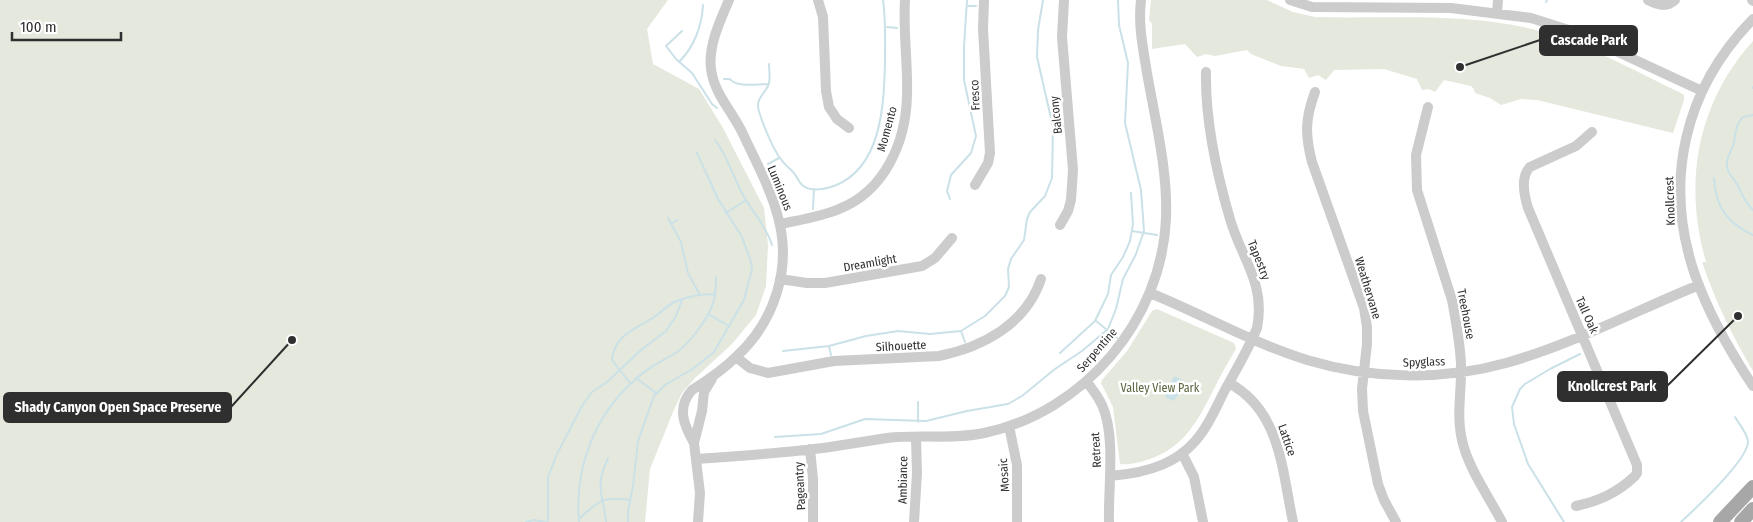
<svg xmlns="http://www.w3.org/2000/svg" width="1753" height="522" font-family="'Fira Sans Condensed',sans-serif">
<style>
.green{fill:#e5e8dc}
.water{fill:#cae1e7}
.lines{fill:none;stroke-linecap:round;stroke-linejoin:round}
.stream{stroke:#cae1e7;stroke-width:2}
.minor{stroke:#ccc;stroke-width:10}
.major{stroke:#a7a7a7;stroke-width:14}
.labels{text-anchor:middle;stroke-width:5;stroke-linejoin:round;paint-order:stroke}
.street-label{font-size:12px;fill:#2f2f2f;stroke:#fff}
.park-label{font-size:12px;fill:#5a6741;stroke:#fff}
.leader{fill:none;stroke:#2f2f2f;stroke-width:2}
.callout-dot{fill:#2f2f2f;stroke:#fff;stroke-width:2}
.callout{fill:#2f2f2f;stroke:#2f2f2f;stroke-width:2}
.callout-label{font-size:14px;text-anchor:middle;font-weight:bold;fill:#fff}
</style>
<rect width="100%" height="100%" fill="#fff"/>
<path class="green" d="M0 0H668L647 29 653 64 699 89 723 128 764 208 768 245 766 286 756 315 732 344 695 378 682 393 673 412 650 469 645 522H0Z
M1151 0H1267L1293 12 1315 17C1386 19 1461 12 1532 29 1583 42 1631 69 1679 92L1684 95V100L1673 133 1537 100 1521 99 1501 105 1490 98 1475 93 1474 89 1471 86 1444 80 1435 92 1429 89 1422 90 1417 79 1384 69 1334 70 1326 80 1318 75 1309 78 1304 69 1281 66 1251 54 1247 50 1215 56 1206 54 1197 57 1185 44 1152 49V24L1149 20Z
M1753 41V371C1732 336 1715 300 1702 262H1706C1683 183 1697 103 1753 41Z
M1157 309 1234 343 1236 349C1230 359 1224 369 1219 379 1201 414 1188 447 1147 460 1138 463 1129 465 1120 464L1113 407 1101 383 1102 380 1127 351 1152 311Z"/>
<path class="water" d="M1174 376 1185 381C1187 391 1178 393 1174 401L1165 397Z"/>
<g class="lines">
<path class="stream" d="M1546 2 1547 0
M968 6H976
M887 27 897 28
M682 31 666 46 676 59 692 73 712 104 717 108
M679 62C694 47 702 26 703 5
M769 64C769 70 771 80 768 86 765 93 757 98 758 106 759 116 772 146 778 155 782 162 788 167 793 172 797 176 798 181 802 185 810 192 825 189 834 186 882 168 884 104 885 61 885 40 886 21 883 0
M724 79H730C737 88 757 84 769 84
M1753 88V87
M1753 115 1743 117C1736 124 1735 134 1734 143 1732 150 1728 154 1727 162 1726 174 1734 177 1738 186 1743 196 1745 203 1753 210
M1053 127 1064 126
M715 140C729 158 734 181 746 200 755 215 767 228 772 245
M768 164 779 158
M1714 178C1715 206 1727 223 1753 235
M950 199 947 191 951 175 971 153 976 136 964 80V47L967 0
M813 209 814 189
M726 213 746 200
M668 218 681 242 688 273 700 295
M671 224 677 220
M1132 231 1157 235
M708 314 729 326
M1096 321 1117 338
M961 331 965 342
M829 346 831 355
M783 351 829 346 866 336 898 331 930 334 961 331 985 316 1005 296 1009 287 1008 269 1011 259 1024 240 1027 219 1030 212 1045 196 1052 178 1053 127 1037 57 1038 30 1043 0
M1060 353 1095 321 1108 294 1111 275 1123 257 1130 241 1133 224 1131 193
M636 378 656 393
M630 383 612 360C614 335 636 329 654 317 662 312 668 304 677 301 689 296 702 294 715 294
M918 402V422
M775 437 821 434 865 419 926 421 967 411 1008 404 1022 396 1055 369 1082 351 1108 329 1116 309 1123 279 1136 254 1144 231 1141 190 1125 123 1128 63 1119 25 1118 0
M579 519C598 501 603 496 630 500
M526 522 534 520 546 522
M548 522V477L557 454 582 406 592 392 607 382 641 350 666 331 676 316 682 300
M579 522C574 468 595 414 636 379 648 367 663 361 677 352 691 342 710 316 714 300 716 292 716 284 716 277
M606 522C603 492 594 489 608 458
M628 522V511L633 486 638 441 654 396 665 385 694 368 714 352 744 300 752 269 751 262 742 237 718 199 697 153
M1564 522 1528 464 1514 424 1512 407 1520 389 1525 384 1550 369 1580 354
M1681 522C1695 509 1749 459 1748 441 1747 433 1739 424 1735 417"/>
<path class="minor" d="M818 0 823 17 826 91 829 107 837 119 849 128
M1290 0 1312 7 1451 8 1531 18 1575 32 1702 91
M1648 0C1658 5 1666 8 1675 0
M1752 0 1753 1
M1497 13 1498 0
M1753 19C1684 89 1663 182 1695 275 1708 312 1731 353 1753 386
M1315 92C1305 119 1305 135 1312 162L1364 308 1367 327V344L1362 389 1363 411 1378 484 1384 500 1396 522
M1428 107 1416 155 1417 190 1452 300C1456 321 1460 343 1461 364 1462 389 1456 415 1462 440 1468 468 1489 497 1502 522
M975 185 988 163 990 153 983 29 984 0
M780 224C799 220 821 217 839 209 885 191 906 142 907 95 908 63 903 32 905 0
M1060 225 1068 211 1071 200 1073 170 1062 37 1064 0
M780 279 807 283H825L922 266 935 258 952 238
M1150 293C1202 314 1252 343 1307 360 1370 379 1442 381 1506 363 1573 344 1635 311 1699 285
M736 357 750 368 768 373 834 361 939 356C983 347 1026 324 1041 279
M1087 382C1092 389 1098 396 1102 405 1116 435 1108 488 1109 522
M1229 383C1281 411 1282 471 1293 522
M1009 426 1017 465V522
M694 443C684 425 676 408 692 390 708 380 724 369 737 356 775 321 792 267 778 217 771 189 755 160 743 134 733 112 714 94 711 69 708 46 720 21 729 0
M810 449 813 479V522
M1182 453 1194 477 1203 522
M696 459C741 456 786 453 830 447 849 444 868 441 887 438 919 434 952 440 984 433 1084 412 1162 320 1166 218 1168 171 1155 119 1147 73 1143 48 1138 25 1141 0
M1110 476C1147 473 1181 464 1203 431 1212 418 1218 403 1225 390 1236 370 1248 350 1257 328 1266 283 1241 258 1230 219 1216 171 1205 121 1206 72
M1576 506C1599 501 1617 493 1635 476L1637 473V465L1528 208C1524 195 1520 177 1530 167L1576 146 1592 132
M698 522 700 493 694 443 702 411 704 392 712 379
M914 522 917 473 916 438"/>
<path class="major" d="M1720 522 1753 487
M1741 522 1753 509"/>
</g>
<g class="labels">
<g class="street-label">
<text transform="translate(975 95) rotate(-93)" y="4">Fresco</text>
<text transform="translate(1056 115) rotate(-96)" y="4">Balcony</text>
<text transform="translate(887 129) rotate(-75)" y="4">Momento</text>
<text transform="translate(780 188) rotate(68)" y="4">Luminous</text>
<text transform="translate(1670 201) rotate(-92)" y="4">Knollcrest</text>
<text transform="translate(1259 260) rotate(68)" y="4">Tapestry</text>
<text transform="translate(870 263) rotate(-10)" y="4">Dreamlight</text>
<text transform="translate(1368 288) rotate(73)" y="4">Weathervane</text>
<text transform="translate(1466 314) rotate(79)" y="4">Treehouse</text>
<text transform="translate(1587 315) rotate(66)" y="4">Tall Oak</text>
<text transform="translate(901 346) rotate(-3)" y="4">Silhouette</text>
<text transform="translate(1097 350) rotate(-49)" y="4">Serpentine</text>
<text transform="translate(1424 362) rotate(-2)" y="4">Spyglass</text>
<text transform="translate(1287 440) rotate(71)" y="4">Lattice</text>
<text transform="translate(1096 450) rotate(-93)" y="4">Retreat</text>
<text transform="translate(1004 475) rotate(-94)" y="4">Mosaic</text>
<text transform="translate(903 480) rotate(-89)" y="4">Ambiance</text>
<text transform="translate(800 486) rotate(-93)" y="4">Pageantry</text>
</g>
<g class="park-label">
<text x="1160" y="392">Valley View Park</text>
</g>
</g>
<path class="leader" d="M1460 67L1540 40M1738 316L1667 386M292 340L231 407"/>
<g class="callout-dot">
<circle cx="1460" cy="67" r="5"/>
<circle cx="1738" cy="316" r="5"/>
<circle cx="292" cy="340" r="5"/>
</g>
<g class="callout">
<rect x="1540" y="26" width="97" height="29" rx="5"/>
<rect x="1558" y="372" width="109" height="29" rx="5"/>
<rect x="4" y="393" width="227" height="29" rx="5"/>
</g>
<g class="callout-label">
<text x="1589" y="45">Cascade Park</text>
<text x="1612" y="391">Knollcrest Park</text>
<text x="118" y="412">Shady Canyon Open Space Preserve</text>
</g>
<path d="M12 32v8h109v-8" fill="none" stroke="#2f2f2f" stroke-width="2.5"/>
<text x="20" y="32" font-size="15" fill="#2f2f2f" stroke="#ffffff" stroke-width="4" paint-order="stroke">100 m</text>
</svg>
